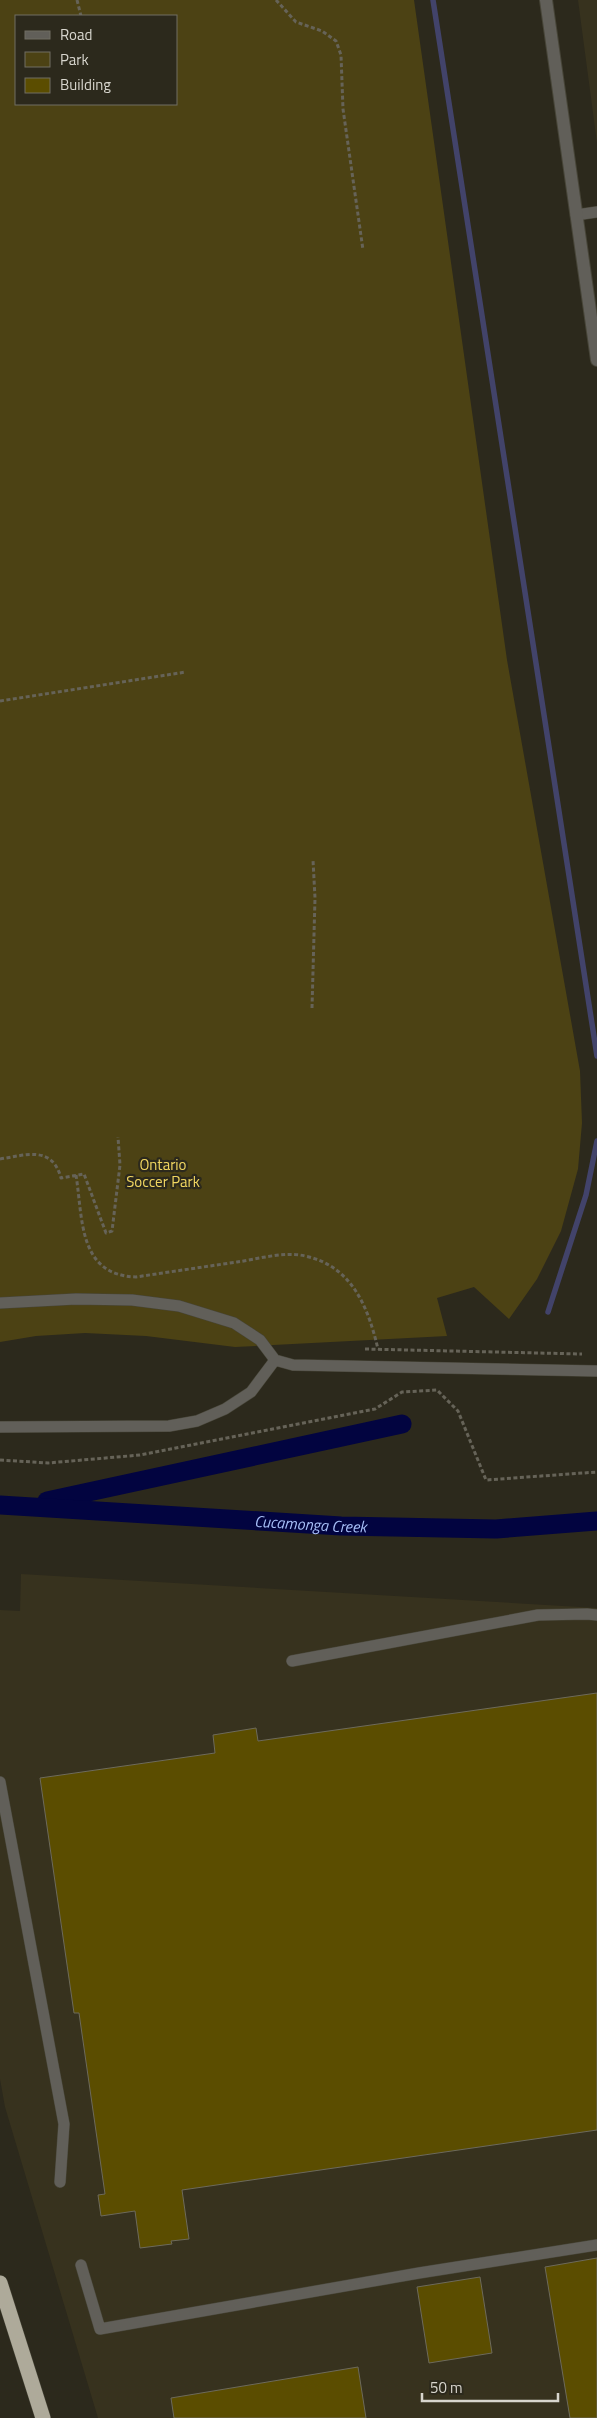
<svg xmlns="http://www.w3.org/2000/svg" width="597" height="2418" font-family="'Titillium Web',sans-serif">
<style>
.built{fill:#37321e}
.green{fill:#4c4214;fill-rule:evenodd}
.lines{fill:none;stroke-linecap:round;stroke-linejoin:round}
.stream{stroke:#42436a;stroke-width:5.5}
.canal{stroke:#020440;stroke-width:19}
.building{fill:#5b4d00;stroke:#6d6a5b}
.service-casing{stroke:#474538;stroke-width:12}
.tertiary-casing{stroke:#474538;stroke-width:14}
.motorway-casing{stroke:#474538;stroke-width:16}
.path{stroke:#666358;stroke-width:3;stroke-dasharray:4 2.5;stroke-linecap:butt}
.service{stroke:#615f59;stroke-width:11}
.tertiary{stroke:#615f59;stroke-width:12}
.motorway{stroke:#aeaa9a;stroke-width:15}
.labels{text-anchor:middle;stroke-width:4.5;stroke-linejoin:round;paint-order:stroke}
.park-label{font-size:15px;fill:#f2d761;stroke:#2c291c}
.water-label{font-size:16px;font-style:italic;fill:#a7bff7;stroke:#2c291c}
</style>
<rect width="100%" height="100%" fill="#2c291c"/>
<path class="built" d="M578 0H597V143Z
M21 1574 597 1608V2418H98L5 2107 0 2079V1610L20 1611Z"/>
<path class="green" d="M0 0H414L507 660 580 1071 582 1123 578 1169 561 1231 537 1279 509 1319 474 1287 437 1298 447 1336 235 1347 146 1336 85 1333 36 1336 0 1342ZM16 16H176V104H16Z"/>
<g class="lines">
<path class="stream" d="M433 0 597 1056
M548 1312 586 1195 597 1141"/>
<g class="canal">
<path d="M47 1501 402 1424"/>
<path id="s1" d="M0 1505 341 1526 496 1529 597 1521"/>
</g>
</g>
<path class="building" d="M597 1693V2130L182 2190 189 2239 171 2241 172 2244 140 2248 135 2211 101 2216 98 2195 105 2194 79 2013H74L40 1778 215 1753 213 1735 256 1728 258 1741Z
M597 2258V2418H570L545 2267Z
M480 2277 492 2353 429 2363 417 2287Z
M358 2367 366 2418H174L171 2398Z"/>
<g class="lines">
<g class="service-casing">
<path id="service" d="M576 215 597 212
M0 1303 76 1299 132 1300 179 1306 234 1323 260 1340 275 1360 293 1365 597 1371
M0 1427 169 1426 197 1421 225 1409 251 1392 275 1360
M292 1661 538 1615 587 1614 597 1615
M0 1782 64 2124 60 2182
M81 2265 100 2329 419 2273 597 2245"/>
</g>
<g class="tertiary-casing">
<path id="tertiary" d="M546 0 597 360"/>
</g>
<g class="motorway-casing">
<path id="motorway" d="M0 2283 43 2418"/>
</g>
<path class="path" d="M77 0 81 16
M276 0 296 22 322 31 336 41 341 55 343 109 363 250
M0 701 186 672
M312 1008 315 898 313 860
M0 1159C26 1155 52 1145 61 1178L84 1174 106 1233 112 1231 120 1165 118 1137
M76 1175C83 1219 78 1275 136 1277 169 1272 203 1267 237 1262 258 1259 285 1251 305 1256 352 1266 368 1307 378 1349
M365 1349 582 1354
M0 1460 48 1463 140 1455 375 1409 402 1392 437 1390 458 1411 486 1480 597 1472"/>
<use href="#service" class="service"/>
<use href="#tertiary" class="tertiary"/>
<use href="#motorway" class="motorway"/>
</g>
<g class="labels">
<g class="park-label">
<text x="163" y="1170">Ontario<tspan x="163" dy="17">Soccer Park</tspan></text>
</g>
<g class="water-label">
<text dy="6" stroke="none"><textPath href="#s1" startOffset="311">Cucamonga Creek</textPath></text>
</g>
</g>
<rect x="15" y="15" width="162" height="90" fill="#2c291c" stroke="#706e63"/>
<rect x="25" y="31" width="25" height="8" fill="#615f59" stroke="#706e63"/>
<text x="60" y="40" font-size="15" fill="#d7d5cd">Road</text>
<rect x="25" y="52" width="25" height="15" fill="#4c4214" stroke="#706e63"/>
<text x="60" y="65" font-size="15" fill="#d7d5cd">Park</text>
<rect x="25" y="78" width="25" height="15" fill="#5b4d00" stroke="#706e63"/>
<text x="60" y="90" font-size="15" fill="#d7d5cd">Building</text>
<path d="M422 2393v8h136v-8" fill="none" stroke="#d7d5cd" stroke-width="2.5"/>
<text x="430" y="2393" font-size="15" fill="#d7d5cd" stroke="#2c291c" stroke-width="4" paint-order="stroke">50 m</text>
</svg>
